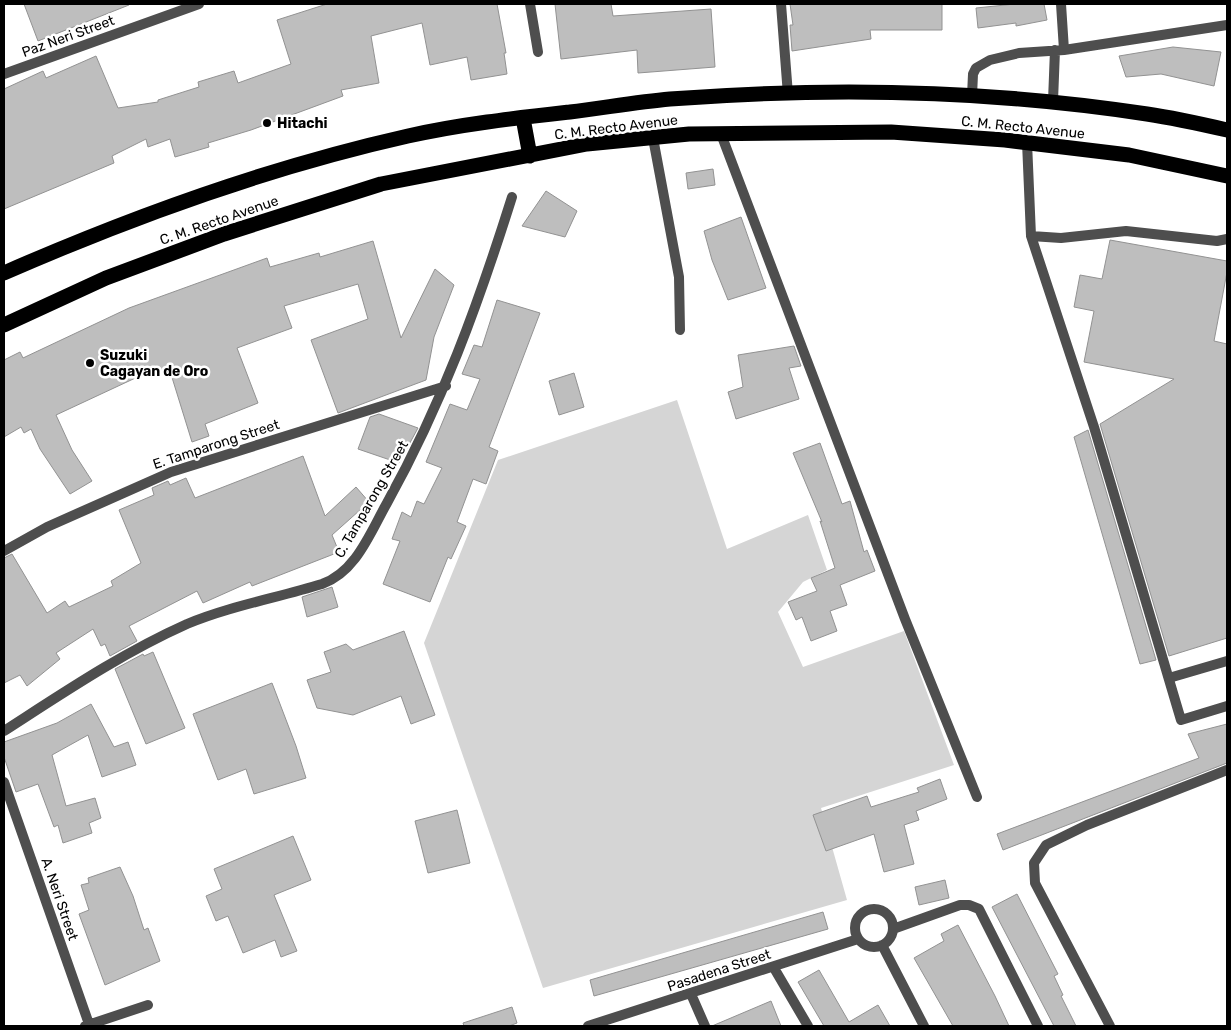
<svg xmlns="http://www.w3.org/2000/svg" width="1231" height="1030" font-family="Rubik,sans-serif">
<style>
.green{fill:#d5d5d5}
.building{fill:#bebebe;stroke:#929292}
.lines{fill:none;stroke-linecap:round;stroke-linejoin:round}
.lane{stroke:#4e4e4e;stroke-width:10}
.street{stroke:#4e4e4e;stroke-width:10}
.highway{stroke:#000;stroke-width:15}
.poi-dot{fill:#000;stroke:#fff;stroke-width:2}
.labels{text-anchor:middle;stroke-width:5;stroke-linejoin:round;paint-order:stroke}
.street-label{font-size:14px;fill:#000;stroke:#fff}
.poi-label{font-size:14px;font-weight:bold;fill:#000;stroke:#fff;text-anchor:start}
</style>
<rect width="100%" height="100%" fill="#fff"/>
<path class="green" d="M677 400 727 549 808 515 827 570 803 582 778 612 803 667 904 631 954 765 821 808 847 900 543 988 424 643 498 460Z"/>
<path class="building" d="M24 4H129V5L38 41Z
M327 4H497L506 53H504L507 74 471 80 467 57 430 65 422 23 371 36 379 83 341 90 343 96 251 130 208 143 209 147 175 157 170 139 148 147 146 139 112 156 114 163 4 209V89L43 71 46 78 96 56 118 108 158 102V100L199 87 198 82 234 71 238 83 291 64 277 20Z
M555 4H611L613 16 711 9 715 67 638 73 637 50 561 59Z
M790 4H942V30H870L871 39 792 51 790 25H793Z
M1015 4H1044L1047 20 1016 26V23L978 28 976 8Z
M1173 47 1221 52 1214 86 1161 74 1126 77 1119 56Z
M713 169 715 185 688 189 686 173Z
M546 191 577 211 565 237 522 226Z
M741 217 766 288 728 300 712 260 704 231Z
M1110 240 1227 261V272L1214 341 1227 344V638L1169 656 1100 424 1174 379 1084 362 1094 311 1074 307 1080 275 1102 279Z
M373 241 401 338 435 269 454 285 434 337 426 380 338 413 311 340 368 319 358 284 284 306 292 328 237 348 258 403 205 424 209 436 192 442 170 371 162 374 159 367 56 415 72 450 92 481 70 494 40 449 31 429 24 433 21 427 4 437V360L20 352 23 358 129 308 267 258 270 267 319 253 320 257Z
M497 300 540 313 489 447 498 451 486 484 473 479 457 522 466 526 451 559 448 557 430 602 383 584 400 541 392 539 402 512 411 517 417 501 424 504 442 468 426 462 450 404 467 410 480 379 462 374 474 345 482 347Z
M794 346 801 366 789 368 799 399 736 419 728 392 743 387 738 355Z
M574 373 584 407 559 415 549 381Z
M379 414 418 428 399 463 358 449 370 417Z
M1088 430 1156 660 1140 664 1074 437Z
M820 443 842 504 850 501 864 552 867 550 875 571 840 585 847 605 830 611 837 631 811 641 802 617 796 620 788 602 817 591 811 578 835 568 820 521 822 522 793 453Z
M303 456 325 516 356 487 369 502 332 535 339 552 252 586 250 582 203 603 197 591 129 626 137 641 110 656 105 644 101 646 93 629 56 653 60 659 27 686 20 675 4 683V558L12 554 47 613 65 601 69 607 113 586 111 581 141 563 119 510 154 495 152 488 168 481 170 485 186 478 195 498Z
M332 587 338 607 307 617 302 597Z
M404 631 435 715 411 724 401 696 353 715 317 708 307 680 331 672 324 652 346 644 353 650Z
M153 652 185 728 146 744 115 669 143 654 144 656Z
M272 683 296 746 306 778 254 794 246 769 218 780 193 714Z
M91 704 114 747 128 742 136 765 102 777 88 735 52 755 66 806 95 798 101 818 89 823 92 833 63 843 58 825 54 827 38 784 16 792 4 757V742L57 723Z
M1227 724V763L1003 850 997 834 1199 758 1188 734Z
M940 779 947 799 916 811 919 820 904 825 914 864 884 872 874 834 826 851 813 815 867 796 871 807 919 792 917 788Z
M457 810 470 863 428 873 415 821Z
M293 836 311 880 274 895 297 951 281 957 275 940 243 953 228 916 216 921 206 896 222 889 214 869Z
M120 867 133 896 144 930 148 928 160 961 105 985 79 914 89 910 81 885 89 883 88 878Z
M945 880 949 898 919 905 915 887Z
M1017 894 1058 974 1054 976 1063 995 1061 996 1076 1026H1054L992 907Z
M823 912 828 929 594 996 590 980Z
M958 925 995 996 1009 1026H953L914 958 944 941 941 934Z
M819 970 849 1022 878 1005 890 1026H824L798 982Z
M771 1001 781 1026H712Z
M512 1007 517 1023 509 1026H464L463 1023Z"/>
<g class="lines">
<path class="lane" d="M781 4 788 95
M1061 4 1064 50
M972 96 973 74 976 68 990 60 1019 53 1064 50 1227 25
M1053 101 1055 50
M721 134 905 619 977 797
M653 138 679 277 680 330
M1027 142 1031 236 1094 427 1181 720 1227 706
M1031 236 1061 238 1126 231 1217 241 1227 239
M1169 678 1227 661
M1110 1026 1035 883 1034 863 1046 845 1087 825 1227 770"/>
<path class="street" d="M530 4 538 52
M4 74 199 4
M4 551 47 527 171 472 446 386
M4 731C63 693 122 653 187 624 230 606 277 598 322 584 356 572 370 533 387 503 442 404 478 305 512 197
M4 782 89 1024
M855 928a19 19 0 1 1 38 0a19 19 0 1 1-38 0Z
M893 929 960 905H969L979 909 1038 1026
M882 945 924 1026
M774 968 808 1026
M691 994 705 1026
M85 1026 148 1005
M588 1026 858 939"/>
<path class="highway" d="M523 118 530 156
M4 273C134 216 270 167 408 136 461 124 516 118 570 112 603 108 637 102 670 99 828 87 991 90 1147 114 1174 118 1201 124 1227 130
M4 325 106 278 224 234 381 184 587 144 689 134 891 132 1005 140 1129 155 1227 176"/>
</g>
<g class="poi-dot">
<circle cx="267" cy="123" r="5"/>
<circle cx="90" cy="363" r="5"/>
</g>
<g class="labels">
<g class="street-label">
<text transform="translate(68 36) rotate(-20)" y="5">Paz Neri Street</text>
<text transform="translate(616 127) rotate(-7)" y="5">C. M. Recto Avenue</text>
<text transform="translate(1023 127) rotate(6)" y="5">C. M. Recto Avenue</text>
<text transform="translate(219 220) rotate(-19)" y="5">C. M. Recto Avenue</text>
<text transform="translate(216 444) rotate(-18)" y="5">E. Tamparong Street</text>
<text transform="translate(371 499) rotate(-60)" y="5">C. Tamparong Street</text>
<text transform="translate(60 899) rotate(71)" y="5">A. Neri Street</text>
<text transform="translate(719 970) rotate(-18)" y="5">Pasadena Street</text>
</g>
<g class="poi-label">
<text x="277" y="128">Hitachi</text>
<text x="100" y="360">Suzuki<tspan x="100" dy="16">Cagayan de Oro</tspan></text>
</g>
</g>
<rect width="1231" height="1030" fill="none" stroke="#000000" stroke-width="10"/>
</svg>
